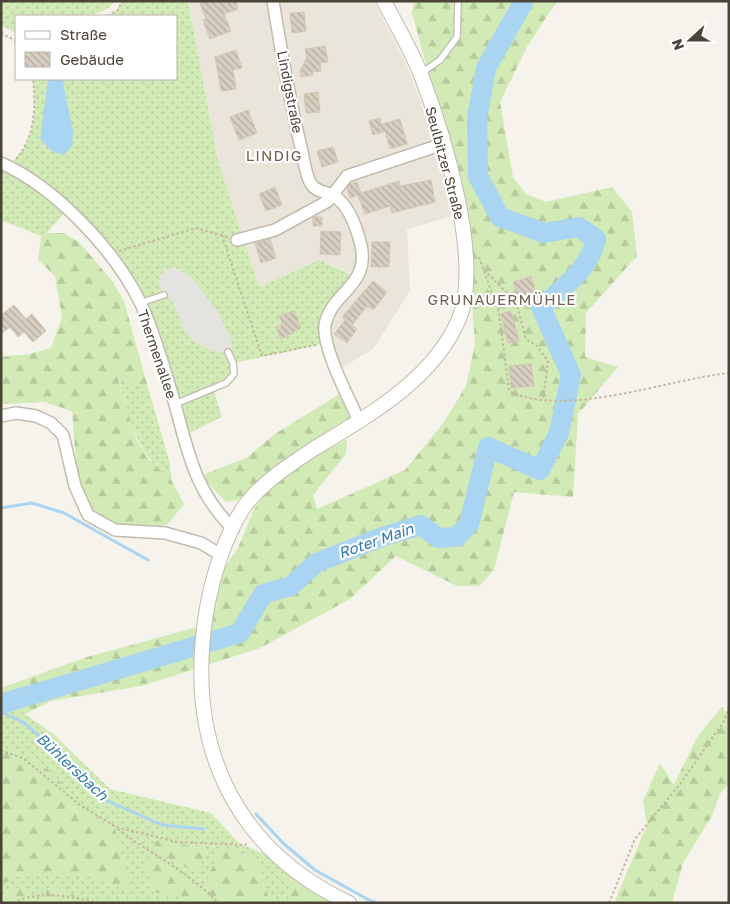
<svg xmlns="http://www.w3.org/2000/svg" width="730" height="904" font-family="'Golos Text',sans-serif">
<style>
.residential{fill:#eae5da}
.grass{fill:url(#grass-dots)}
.forest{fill:url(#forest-firs)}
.parking{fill:#e5e3e0}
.water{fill:#a9d4f2}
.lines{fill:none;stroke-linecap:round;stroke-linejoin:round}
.stream{stroke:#a9d4f2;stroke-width:3}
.river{stroke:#a9d4f2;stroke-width:20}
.building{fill:url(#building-back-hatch);stroke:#d3c7b4}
.service-casing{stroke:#c2bbae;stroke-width:8}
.minor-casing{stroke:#c2bbae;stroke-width:14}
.tertiary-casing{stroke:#c2bbae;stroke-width:16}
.path{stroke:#c4b79f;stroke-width:2;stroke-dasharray:2.5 2.5;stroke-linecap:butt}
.service{stroke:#fff;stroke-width:5.5}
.minor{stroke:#fff;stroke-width:11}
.tertiary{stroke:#fff;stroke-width:14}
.labels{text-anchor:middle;stroke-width:4.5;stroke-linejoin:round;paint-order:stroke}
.street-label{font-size:14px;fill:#4b4439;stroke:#fff}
.neighbourhood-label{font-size:15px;letter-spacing:1px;fill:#6e6250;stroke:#fff}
.water-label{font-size:15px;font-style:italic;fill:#2e7ab2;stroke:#fff}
</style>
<defs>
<pattern id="grass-dots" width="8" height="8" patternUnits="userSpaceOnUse" patternTransform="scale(1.25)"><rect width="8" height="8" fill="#d2eab5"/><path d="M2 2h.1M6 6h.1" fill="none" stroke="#b6ca9c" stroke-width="1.8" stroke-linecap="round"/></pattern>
<pattern id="forest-firs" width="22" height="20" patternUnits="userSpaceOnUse" patternTransform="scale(1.25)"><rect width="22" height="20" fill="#d2eab5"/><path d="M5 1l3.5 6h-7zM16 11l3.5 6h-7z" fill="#b6ca9c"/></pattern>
<pattern id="building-back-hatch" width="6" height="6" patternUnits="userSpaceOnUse" patternTransform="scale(1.25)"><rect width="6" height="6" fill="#d8cfc1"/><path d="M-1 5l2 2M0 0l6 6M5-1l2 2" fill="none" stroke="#b1aa9e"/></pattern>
</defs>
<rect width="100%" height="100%" fill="#f6f3ec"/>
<path class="residential" d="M188 1H374L408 68 438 149 452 216 407 229 410 291 373 349 340 369 328 335 333 311 363 278 319 260 259 287 218 161Z"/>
<path class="grass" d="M1 1H114C103 24 39 16 16 16V33L1 25Z
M122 1H188L218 161 259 287 319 260 357 277 330 311 326 343 234 363V374L213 388 222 417 187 434 123 266 87 220 66 199 13 161C36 142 36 105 33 79H176V16H108L117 10Z
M1 167 35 188 65 212 47 233 41 236 1 220Z
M118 378 149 391 169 460 172 481C135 454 131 419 118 378Z
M1 697 52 733 110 789 211 813 240 844 265 854 302 882 344 903H1Z"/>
<path class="forest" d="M414 1H557L527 47 500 102 513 177 526 194 546 202 612 187 632 212 637 256 586 313 585 357 618 367 578 414 573 497 514 492 494 570 479 586H457L396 556 350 599 260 648 142 686 51 701 25 714 1 697V688L87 657 212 623 221 572 238 548 254 509 268 491 292 472 313 457 347 439 346 454 313 495 317 509 405 470 444 422 466 386 475 344 465 208 412 13Z
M47 233H64L80 243 112 281 124 301 149 391 118 379 136 438 147 458 172 481 184 504 168 524 138 531 116 526 89 513 78 489 72 411 44 402 1 404V357L29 354 51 348 62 317 55 276 38 260 41 236Z
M341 393 350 421 294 454 238 500 226 502 205 480V474L246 458 275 434Z
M722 707 729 717V783L720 794 713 814 683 863 672 903H614L647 825 643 801 660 763 674 785 697 737Z
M1 748 17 753 54 773 76 804 94 819 115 829 132 890C94 879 38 860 1 885Z
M159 841 205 848 200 872 187 868 158 852 153 842Z
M219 850 239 852 259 863 270 903H192L176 893H156L146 867 152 856 168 865 200 889 207 880Z
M265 854 302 882 344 903H291C293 879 281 869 265 854Z
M21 886 38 902 46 898V888L62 887 84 903H1V899Z"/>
<path class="parking" d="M176 268 191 277 218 312 233 345 228 352 220 353 211 350 193 341 186 333 173 303 160 288 159 278 165 269Z"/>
<path class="water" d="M48 79H62L73 130 72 146 64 155 53 152 40 139Z"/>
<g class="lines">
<path class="stream" d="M1 508 32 503 64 513 148 560
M1 712 23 722 77 769 108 801 162 825 204 829
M256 814 284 844 315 870 369 900 377 903"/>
<path class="river" d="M1 704 240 633 263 594 291 586 316 563 382 537 421 525 438 538 457 537 469 524 488 447 540 470 559 433 571 375 541 307C564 287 589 270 596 239L579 227 544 233 500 217 478 176 477 118 486 68 524 1"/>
</g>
<path class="building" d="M199 1H236L238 9 224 14 231 31 210 39 203 20 206 19Z
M304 12 306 31 292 33 290 13Z
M325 46 328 62 320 63 321 71 312 72 313 75 301 77 300 71 307 57 305 49Z
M236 50 242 68 233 70 236 89 221 91 215 57Z
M318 92 320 112 306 113 304 94Z
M248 110 257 133 239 140 230 117Z
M380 118 381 124 400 119 407 144 390 149 385 131 373 135 369 121Z
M333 147 338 162 322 167 317 151Z
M431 180 435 202 392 213 390 206 365 214 358 195 350 198 347 188 350 184 357 182 361 193 399 181 400 186Z
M275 187 282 205 266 211 259 194Z
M315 217H322V226H313V218Z
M321 231 341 232 340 255 320 254Z
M270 239 276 258 261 263 255 243Z
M372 242H390L389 267H371Z
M531 276 536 293 519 299 513 282Z
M373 281 387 292 373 310 367 306 352 325 357 329 347 343 334 334 345 320 342 317Z
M14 305 26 319 32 314 46 331 33 342 24 332 18 337 10 327 1 334V315Z
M294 311 301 328 281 339 276 327 283 325 279 316Z
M511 311 519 341 508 343 501 314Z
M531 364 534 386 511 388 509 366Z"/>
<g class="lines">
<g class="service-casing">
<path id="service" d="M420 74 440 60 457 37 458 1
M140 303 164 295
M175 404 226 383 234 374 233 363 228 352"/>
</g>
<g class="minor-casing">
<path id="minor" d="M273 1C281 50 289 99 301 147 304 159 305 174 311 184 317 193 326 191 334 196 349 205 357 229 361 245 370 287 331 292 325 325 322 348 349 398 359 421
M1 163C55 187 115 250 141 304 155 334 164 368 174 401 188 451 194 490 233 529
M237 240 275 230 328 201 347 176 434 147
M1 416 16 413 36 416 51 423 63 435 75 486 88 515 115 530 165 533 201 543 221 555"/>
</g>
<g class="tertiary-casing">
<path id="tertiary" d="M349 903C230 847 186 740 206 614 211 581 225 535 244 507 261 483 291 464 315 448 369 415 433 380 459 319 483 261 443 132 421 75 411 49 396 25 384 1"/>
</g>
<path class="path" d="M108 16 118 10 122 1
M1 33 16 41
M16 159C35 138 36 106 33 79
M222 235 262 356 316 345
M119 251 196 228 227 237
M479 257 499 313 509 391C563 419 669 379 729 373
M484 270 516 302 526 339 537 346 548 361 543 400
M1 750 24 759 80 805 116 827 177 842 245 845 249 842
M118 829C150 854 190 872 218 903
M13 903C40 889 71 897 100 903
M609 903 635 839 681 783 724 721 729 707"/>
<use href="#service" class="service"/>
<use href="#minor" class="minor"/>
<use href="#tertiary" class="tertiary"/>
</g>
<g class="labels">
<g class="street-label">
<text transform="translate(290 92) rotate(79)" y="5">Lindigstraße</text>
<text transform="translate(445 163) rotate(75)" y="5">Seulbitzer Straße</text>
<text transform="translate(157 354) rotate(71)" y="5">Thermenallee</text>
</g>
<g class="neighbourhood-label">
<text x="274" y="161">LINDIG</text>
<text x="502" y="305">GRUNAUERMÜHLE</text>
</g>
<g class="water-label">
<text transform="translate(376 541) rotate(-19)" y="5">Roter Main</text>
<text transform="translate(72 767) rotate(43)" y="5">Bühlersbach</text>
</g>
</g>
<rect width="730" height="904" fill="none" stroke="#4b4439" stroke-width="5"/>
<rect x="15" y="15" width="162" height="65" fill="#ffffff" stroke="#b7b4b0"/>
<rect x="25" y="31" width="25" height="8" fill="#ffffff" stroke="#b7b4b0"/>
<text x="60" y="40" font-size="15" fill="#4b4439">Straße</text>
<rect x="25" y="52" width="25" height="15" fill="url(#building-back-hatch)" stroke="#b7b4b0"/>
<text x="60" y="65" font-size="15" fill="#4b4439">Gebäude</text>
<g transform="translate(690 40) rotate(249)" stroke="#ffffff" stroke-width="4" paint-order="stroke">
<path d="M0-4L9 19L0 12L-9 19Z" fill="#4b4439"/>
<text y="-8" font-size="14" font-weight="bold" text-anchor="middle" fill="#4b4439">N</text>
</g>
</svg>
